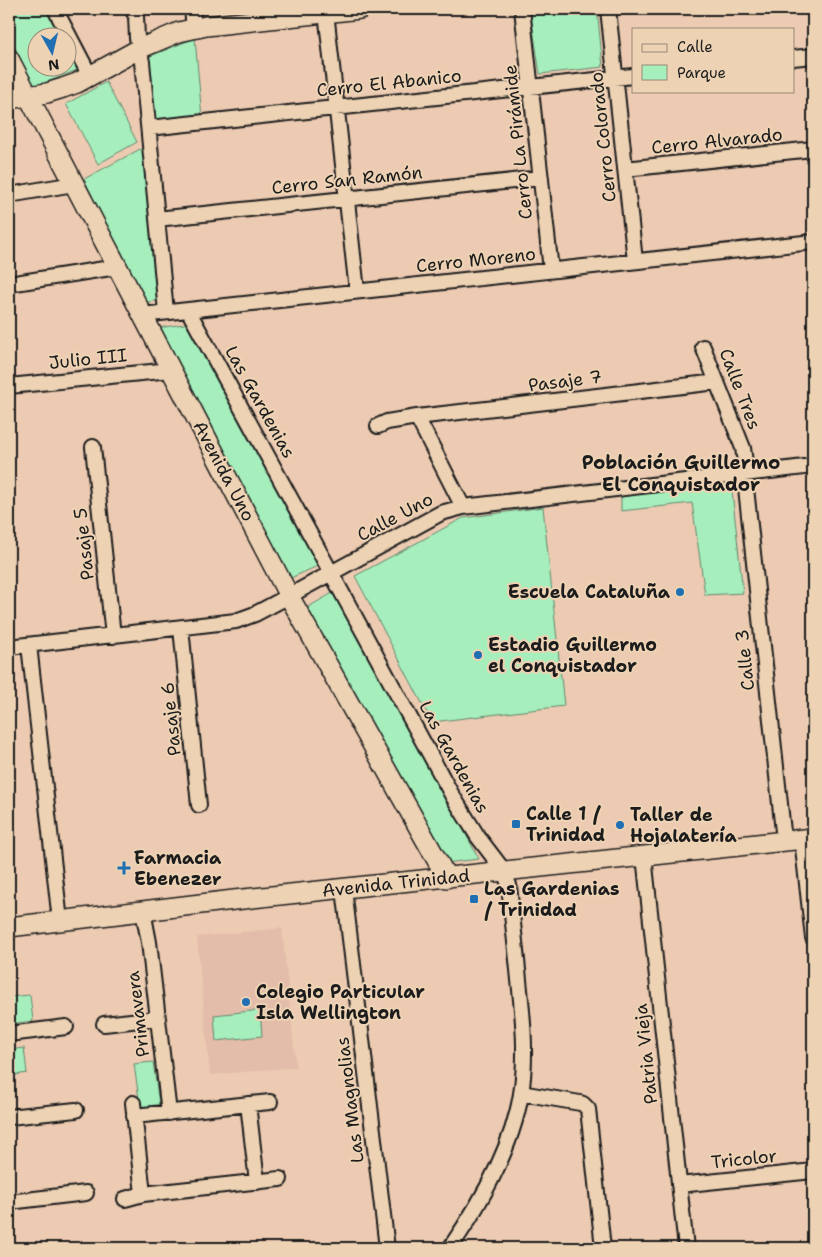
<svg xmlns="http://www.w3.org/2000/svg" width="822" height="1257" font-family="'Shantell Sans',sans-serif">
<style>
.built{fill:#e4bcaa}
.green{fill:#a6efbd;stroke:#61866c}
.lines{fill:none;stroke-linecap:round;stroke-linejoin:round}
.street-casing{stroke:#1c1c1c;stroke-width:18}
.secondary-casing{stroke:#1c1c1c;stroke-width:22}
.street{stroke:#edd2b4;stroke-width:14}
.secondary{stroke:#edd2b4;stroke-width:19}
.poi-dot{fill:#1f6fb2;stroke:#edd2b4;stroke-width:2}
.labels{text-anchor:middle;stroke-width:4;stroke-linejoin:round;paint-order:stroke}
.street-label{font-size:18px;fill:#1c1c1c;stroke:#edd2b4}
.poi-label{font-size:18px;font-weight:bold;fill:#1c1c1c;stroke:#edd2b4;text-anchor:start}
.neighbourhood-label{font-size:19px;font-weight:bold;fill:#1c1c1c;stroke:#edd2b4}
</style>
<rect width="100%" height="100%" fill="#edcbb2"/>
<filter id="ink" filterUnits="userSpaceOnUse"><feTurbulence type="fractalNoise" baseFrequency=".02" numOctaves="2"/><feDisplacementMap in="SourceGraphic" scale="10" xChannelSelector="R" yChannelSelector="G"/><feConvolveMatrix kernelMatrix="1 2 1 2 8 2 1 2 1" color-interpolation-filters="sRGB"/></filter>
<g filter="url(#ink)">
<path class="built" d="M282 928 296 1067 210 1075 197 937Z"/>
<path class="green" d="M9 9H51L66 37 38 38V68H68V40L82 68 35 87 9 36Z
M530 9H597L603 67 540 74Z
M195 38 202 118 157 123 153 120 146 61 148 57Z
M106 82 137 142 98 164 66 104Z
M144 147 160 300 143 303 84 179Z
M190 323 320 565 286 580 158 328Z
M724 486 732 491 743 593 705 595 692 503 621 511V496Z
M543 507 564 706 432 722 355 576 463 518Z
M336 591 479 859 445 863 303 610Z
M30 995 33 1021 9 1024V997Z
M260 1010 262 1036 216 1041 214 1015Z
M24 1048 27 1073 9 1076V1050Z
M153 1062 160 1110 141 1113 134 1064Z"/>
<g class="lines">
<g class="street-casing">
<path id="street" d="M55 9 90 76
M132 9 136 16 137 38 142 62 166 312
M192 9 194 28
M522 9 551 270
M608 9 635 261
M326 12 357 291
M793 58 813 56
M149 128 633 76
M625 169 813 149
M9 195 74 184
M157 219 541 178
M9 284 117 267
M188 310 452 795 478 837 504 871 509 885C512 917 516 948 519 980 523 1018 527 1056 521 1094 512 1149 481 1203 450 1248
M142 315 813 242
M703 347 743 448 745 462 744 474 746 488 784 841
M9 386 171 370
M417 417 463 507
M378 426 387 422 417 417 717 382
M93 447 113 636
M181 628 199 805
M29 645 60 921
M9 647 236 621 255 614 289 596 441 513 463 507 813 466
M802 839 813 938
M644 856 686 1248
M344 889 387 1248
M143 911 149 942 169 1113
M104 1024 158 1018
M9 1034 66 1027
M521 1093 580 1103 583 1104 588 1109 603 1248
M133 1103 143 1194
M248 1104 257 1182
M134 1116 270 1102
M9 1117 76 1110
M679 1185 813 1171
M125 1199 143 1194 280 1179
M9 1202 86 1193"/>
</g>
<g class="secondary-casing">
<path id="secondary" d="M9 59 289 596 447 878
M9 99 47 93 63 88 77 83 139 49 179 32 206 26 360 9
M9 927 234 900 813 838"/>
</g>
<use href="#street" class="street"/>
<use href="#secondary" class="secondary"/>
</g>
</g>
<g class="poi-dot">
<circle cx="680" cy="592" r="5"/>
<circle cx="478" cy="655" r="5"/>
<rect x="511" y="819" width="10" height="10" rx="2.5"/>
<circle cx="620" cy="825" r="5"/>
<path d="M121.5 860.5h5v5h5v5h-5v5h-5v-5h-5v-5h5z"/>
<rect x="469" y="894" width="10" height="10" rx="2.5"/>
<circle cx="246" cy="1002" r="5"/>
</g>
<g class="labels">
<g class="street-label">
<text transform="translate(389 83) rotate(-6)" y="6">Cerro El Abanico</text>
<text transform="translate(603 137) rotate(-96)" y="6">Cerro Colorado</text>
<text transform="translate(717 141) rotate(-6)" y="6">Cerro Alvarado</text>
<text transform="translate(518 142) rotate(-96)" y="6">Cerro La Pirámide</text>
<text transform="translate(347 180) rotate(-6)" y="6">Cerro San Ramón</text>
<text transform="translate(476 260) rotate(-6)" y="6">Cerro Moreno</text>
<text transform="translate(88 359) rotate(-6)" y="6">Julio III</text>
<text transform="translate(565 381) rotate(-7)" y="6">Pasaje 7</text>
<text transform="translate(740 389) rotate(69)" y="6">Calle Tres</text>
<text transform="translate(260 402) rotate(61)" y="6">Las Gardenias</text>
<text transform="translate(224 471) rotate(62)" y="6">Avenida Uno</text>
<text transform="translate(395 517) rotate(-28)" y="6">Calle Uno</text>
<text transform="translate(84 544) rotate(-96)" y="6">Pasaje 5</text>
<text transform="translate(745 660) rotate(-96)" y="6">Calle 3</text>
<text transform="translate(171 719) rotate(-96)" y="6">Pasaje 6</text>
<text transform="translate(454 757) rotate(61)" y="6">Las Gardenias</text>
<text transform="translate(396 883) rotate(-6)" y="6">Avenida Trinidad</text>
<text transform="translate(138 1014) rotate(-97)" y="6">Primavera</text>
<text transform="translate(646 1054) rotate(-96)" y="6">Patria Vieja</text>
<text transform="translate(350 1100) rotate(-97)" y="6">Las Magnolias</text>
<text transform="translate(744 1159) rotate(-6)" y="6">Tricolor</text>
</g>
<g class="poi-label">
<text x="670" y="598" text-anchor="end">Escuela Cataluña</text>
<text x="488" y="651">Estadio Guillermo<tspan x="488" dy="21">el Conquistador</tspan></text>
<text x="526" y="820">Calle 1 /<tspan x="526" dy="21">Trinidad</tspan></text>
<text x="630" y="821">Taller de<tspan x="630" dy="21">Hojalatería</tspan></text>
<text x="134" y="864">Farmacia<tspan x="134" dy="21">Ebenezer</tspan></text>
<text x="484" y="895">Las Gardenias<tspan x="484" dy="21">/ Trinidad</tspan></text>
<text x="256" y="998">Colegio Particular<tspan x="256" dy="21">Isla Wellington</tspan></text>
</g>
<g class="neighbourhood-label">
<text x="681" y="469">Población Guillermo<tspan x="681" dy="22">El Conquistador</tspan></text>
</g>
</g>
<rect width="822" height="1257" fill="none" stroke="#edd2b4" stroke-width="30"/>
<rect x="15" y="15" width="792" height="1227" fill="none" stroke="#1c1c1c" stroke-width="2" filter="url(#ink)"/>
<rect x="632" y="28" width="162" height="65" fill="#edd2b4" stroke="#998977"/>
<rect x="642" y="44" width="25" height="8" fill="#edd2b4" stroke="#998977"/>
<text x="677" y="52" font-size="15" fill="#1c1c1c">Calle</text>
<rect x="642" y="65" width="25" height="15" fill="#a6efbd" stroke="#998977"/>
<text x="677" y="78" font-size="15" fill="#1c1c1c">Parque</text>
<g transform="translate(52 52) rotate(172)"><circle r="24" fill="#edd2b4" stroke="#998977"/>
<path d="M0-4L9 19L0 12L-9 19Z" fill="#1f6fb2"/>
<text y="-8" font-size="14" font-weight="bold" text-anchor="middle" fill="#1c1c1c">N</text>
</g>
</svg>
